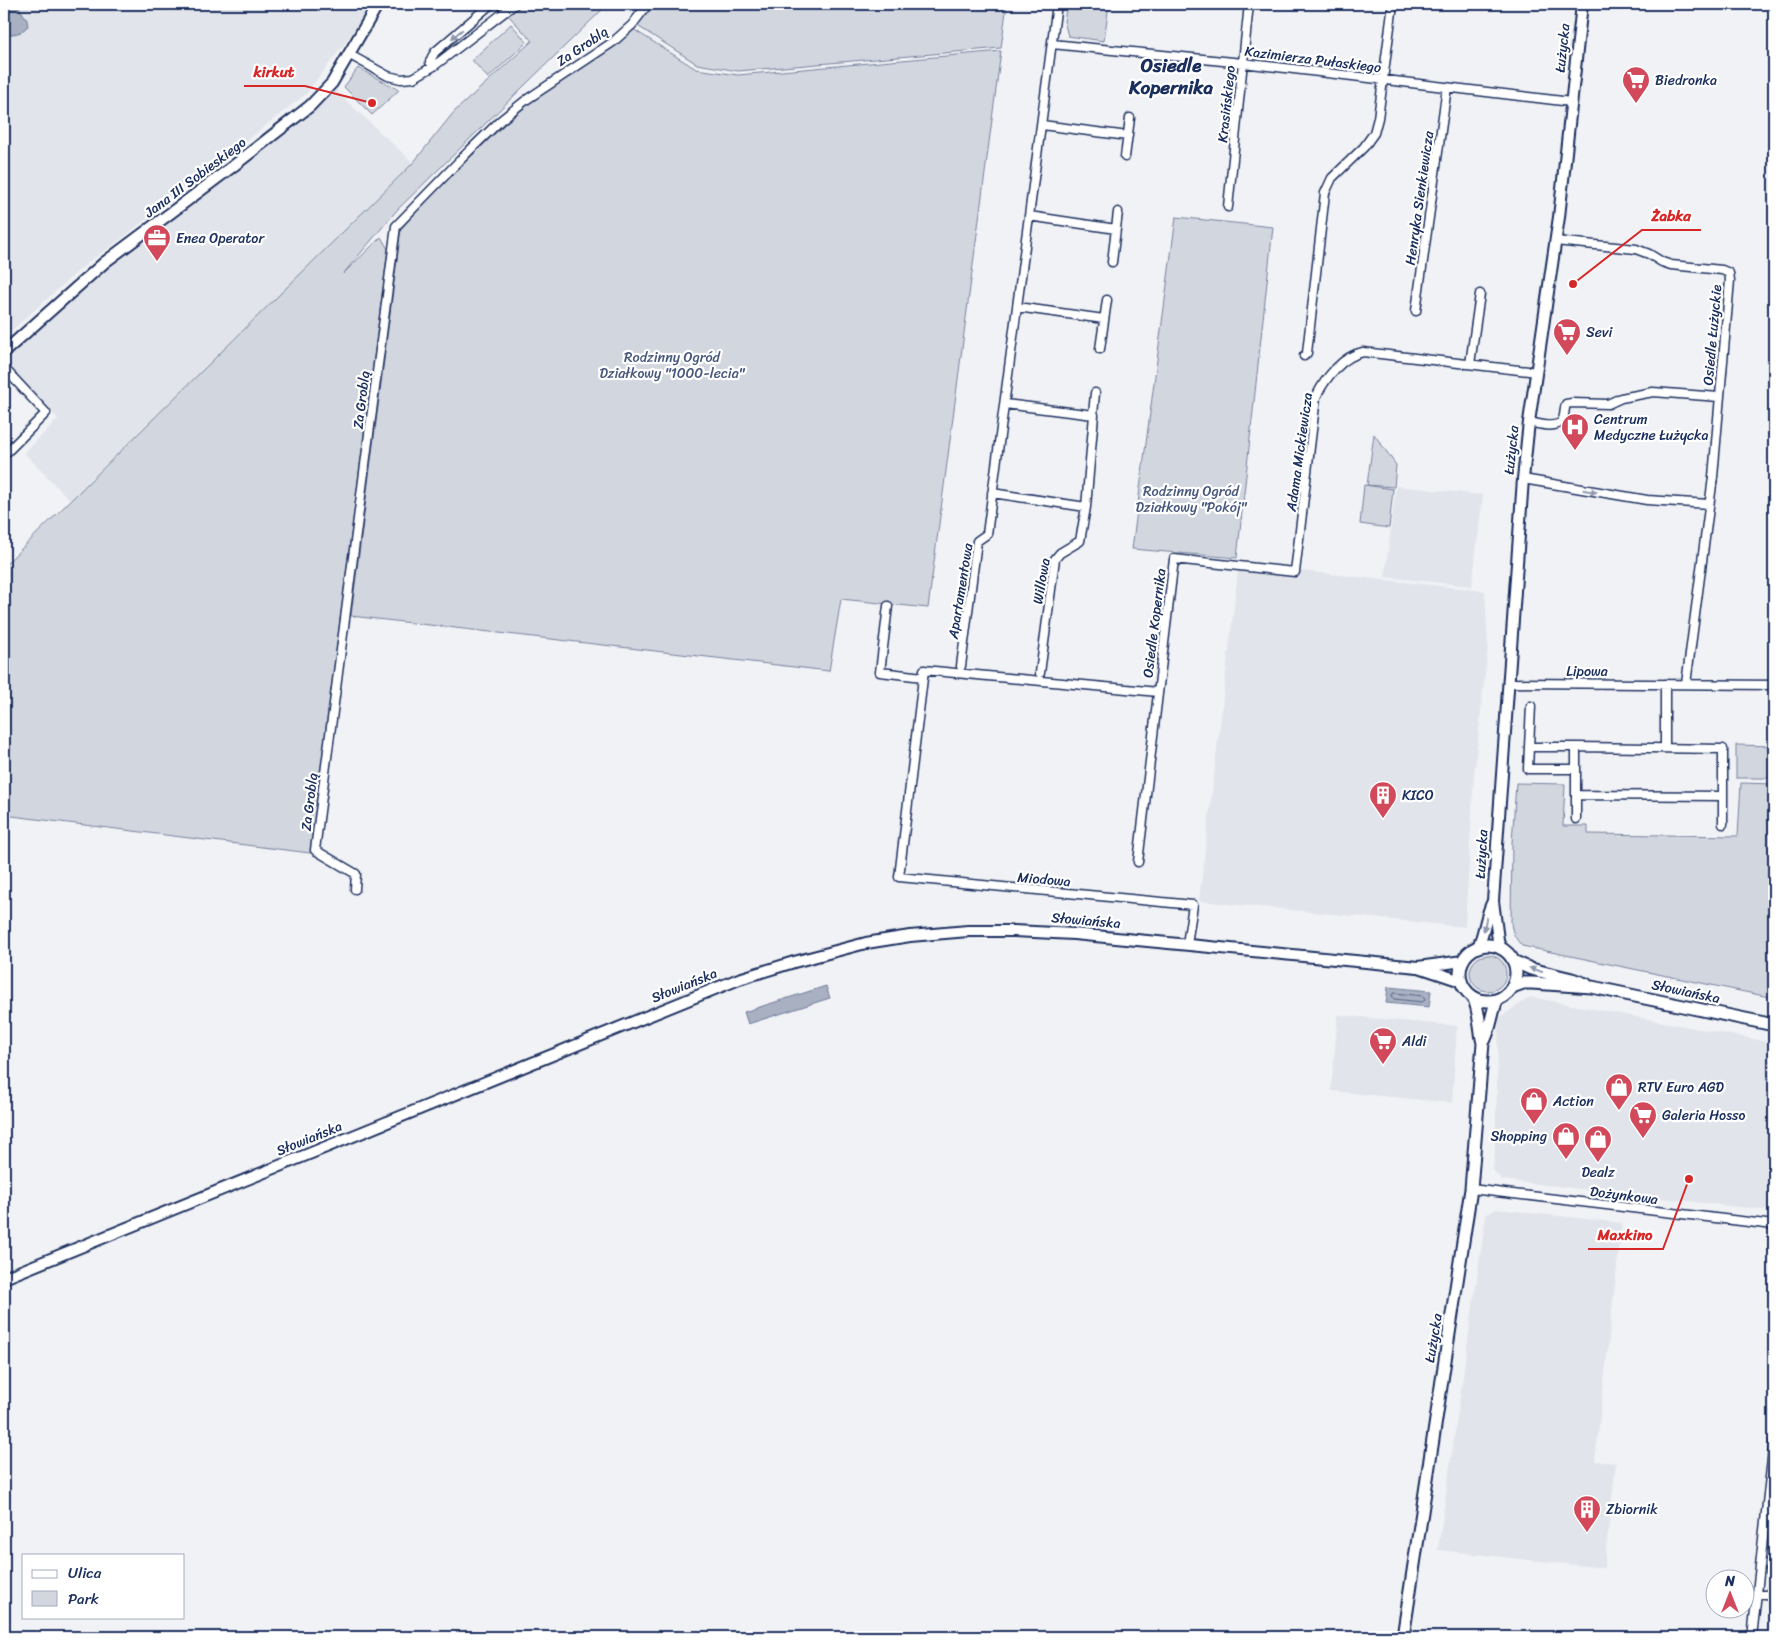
<svg xmlns="http://www.w3.org/2000/svg" width="1778" height="1641" font-family="Sriracha,sans-serif">
<style>
.built{fill:#e1e4ea}
.green{fill:#d2d6df;stroke:#76829e}
.water{fill:#a8b0c2;stroke:#707c9a}
.lines{fill:none;stroke-linecap:round;stroke-linejoin:round}
.shore{stroke:#536386;stroke-width:1}
.minor-casing{stroke:#1b2f5e;stroke-width:11}
.tertiary-casing{stroke:#1b2f5e;stroke-width:14}
.secondary-casing{stroke:#1b2f5e;stroke-width:15}
.minor{stroke:#fff;stroke-width:8}
.tertiary{stroke:#fff;stroke-width:10}
.secondary{stroke:#fff;stroke-width:11}
.oneway{fill:#8d97ae}
.labels{text-anchor:middle;stroke-width:4.5;stroke-linejoin:round;paint-order:stroke}
.street-label{font-size:14px;fill:#1b2f5e;stroke:#fff}
.poi-label{font-size:14px;fill:#1b2f5e;stroke:#fff;text-anchor:start}
.park-label{font-size:14px;fill:#49597e;stroke:#fff}
.district-label{font-size:19px;font-weight:bold;fill:#1b2f5e;stroke:#fff}
.leader{fill:none;stroke:#d62828;stroke-width:2}
.callout-dot{fill:#d62828;stroke:#fff;stroke-width:2}
.callout-label{font-size:15px;text-anchor:middle;font-weight:bold;fill:#d62828;stroke:#fff;stroke-width:4.5;stroke-linejoin:round;paint-order:stroke}
</style>
<rect width="100%" height="100%" fill="#f1f2f5"/>
<filter id="ink" filterUnits="userSpaceOnUse"><feTurbulence type="fractalNoise" baseFrequency=".02" numOctaves="2"/><feDisplacementMap in="SourceGraphic" scale="10" xChannelSelector="R" yChannelSelector="G"/><feConvolveMatrix kernelMatrix="1 2 1 2 8 2 1 2 1" color-interpolation-filters="sRGB"/></filter>
<g filter="url(#ink)">
<path class="built" d="M4 4H371L361 22 306 94 112 246 91 260 4 337Z
M333 88 413 163 70 500 24 453 58 419 4 363V343L97 259 195 195Z
M1396 486 1483 495 1472 586 1385 577Z
M1239 564 1485 591 1488 646 1474 775 1465 927 1199 901Z
M1530 997 1774 1043V1211L1502 1180 1493 1170 1495 1151 1499 1018Z
M1338 1015 1457 1026 1452 1103 1331 1091Z
M1496 1209 1622 1223 1595 1461 1616 1463 1604 1568 1438 1550 1486 1215Z
M1774 1606V1637H1765L1769 1610Z"/>
<path class="green" d="M522 4H608L397 210 343 274 381 237 388 249 310 853 4 815V566L413 163 454 112 532 41 508 15Z
M651 4H1007L1001 48 738 71 697 64 636 25Z
M1067 4H1109L1104 41 1068 36 1064 21Z
M511 24 527 42 488 78 472 60Z
M633 29 696 69 738 75 1001 51 928 608 841 599 829 671 351 616 401 229 434 192 506 123 532 101 612 48Z
M358 68 399 90 372 115 344 87Z
M1176 217 1273 227 1237 558 1132 549Z
M1374 434 1396 465 1394 487 1367 485Z
M1364 485 1393 489 1389 528 1360 524Z
M1736 745 1774 746V778H1736Z
M1516 783 1565 784 1563 826H1588V834L1738 836 1741 783 1774 784V998L1522 946C1515 938 1512 933 1511 922L1512 843Z
M1470 973a18 18 0 1 1 36 0a18 18 0 1 1-36 0Z"/>
<path class="water" d="M6 4H17L27 20 28 26 21 32 4 37V5Z
M826 986 830 998 748 1024 744 1012Z
M1388 987 1431 991 1429 1007 1386 1003Z"/>
<g class="lines">
<path class="shore" d="M1395 993 1423 996 1425 1000 1422 1002 1394 999 1392 995Z"/>
<g class="minor-casing">
<path id="minor" d="M1052 44 1243 63 1571 102
M350 55 388 76 401 79 413 78 434 66 515 4
M434 66 430 62 432 57 435 52 491 4
M1042 125 1128 136
M1125 157 1130 118
M1228 207 1249 4
M1029 216 1116 229
M1555 241 1636 249 1649 254 1662 262 1671 265 1722 270 1729 273 1730 280 1713 477 1686 684
M1112 262 1118 212
M1017 307 1104 319
M1416 311 1447 87
M1100 349 1107 300
M1304 356 1307 353 1325 193 1332 178 1364 147 1374 133 1378 118 1393 4
M1470 364 1480 294
M4 368 46 413 4 455
M1093 415 1095 393
M1529 422C1537 424 1556 429 1562 421 1565 417 1564 409 1566 404L1572 403 1608 404 1621 398 1653 392 1719 397
M1523 479 1647 500 1709 504
M992 493 1086 507 1094 415 1005 404
M888 606 880 672 923 677
M961 666 977 541 987 534 1057 4
M1040 673 1055 559 1060 553 1080 541 1086 507
M1508 683 1774 685
M1158 692 924 670 899 877 1193 905 1187 944
M1529 747 1531 706
M1665 748V684
M1576 769H1528L1529 747H1576
M1576 819V795
M1723 824V749L1576 747V795L1723 796
M1138 862 1174 559 1295 572 1316 397C1325 378 1343 356 1363 352L1537 372
M355 889 356 874 315 850 396 226 469 151 501 120 526 100 613 42 632 25 648 4
M1471 1189 1774 1225
M1756 1593 1774 1595
M1752 1637 1774 1441"/>
</g>
<g class="tertiary-casing">
<path id="tertiary" d="M4 352 105 262 232 167 310 106 332 83 378 4
M1478 947C1485 932 1485 916 1493 901
M1501 949 1498 940 1493 901 1523 479 1529 422 1559 217 1582 4
M1419 967 1461 981
M4 1278 739 979 794 962 866 943 910 936 968 931H1014L1074 934 1418 967 1463 961"/>
</g>
<g class="secondary-casing">
<path id="secondary" d="M1460 973a28 28 0 1 1 56 0a28 28 0 1 1-56 0Z
M1513 961 1531 969 1572 979 1586 984
M1512 987 1523 983H1532L1592 987 1774 1025
M1483 1043C1491 1030 1491 1014 1497 1000
M1403 1637 1471 1189 1483 1043C1479 1028 1480 1011 1473 997"/>
</g>
<use href="#minor" class="minor"/>
<use href="#tertiary" class="tertiary"/>
<use href="#secondary" class="secondary"/>
</g>
<defs><path id="oneway-solid" d="M-6-.8H1V-3.2L6.5 0L1 3.2V.8H-6Z" transform="scale(1.25)"/></defs>
<g class="oneway">
<use href="#oneway-solid" transform="translate(457 34) rotate(140)"/>
<use href="#oneway-solid" transform="translate(1590 491) rotate(9)"/>
<use href="#oneway-solid" transform="translate(1485 924) rotate(102)"/>
<use href="#oneway-solid" transform="translate(1536 970) rotate(-163)"/>
</g>
</g>
<defs>
<g id="supermarket-pin" transform="scale(1.4375)"><path d="M0 17L-7.5 6A9.5 9.5 0 1 1 7.5 6Z" fill="#d1495b" stroke="#fff"/><path d="M-6-5.5h2.5l.6 2H6L4.5 2H-2.5L-4.4-4H-6ZM-1.5 3.2a1.3 1.3 0 1 0 .1 0ZM3 3.2a1.3 1.3 0 1 0 .1 0Z" fill="#fff"/></g>
<g id="office-pin" transform="scale(1.4375)"><path d="M0 17L-7.5 6A9.5 9.5 0 1 1 7.5 6Z" fill="#d1495b" stroke="#fff"/><path d="M-6-3h4V-5.5h4V-3h4V5H-6ZM-1-4.5V-3h2v-1.5ZM-6 0V1H6V0Z" fill="#fff"/></g>
<g id="hospital-pin" transform="scale(1.4375)"><path d="M0 17L-7.5 6A9.5 9.5 0 1 1 7.5 6Z" fill="#d1495b" stroke="#fff"/><path d="M-5-5h3v3.5h4V-5h3V5h-3V1.5h-4V5h-3Z" fill="#fff"/></g>
<g id="building-pin" transform="scale(1.4375)"><path d="M0 17L-7.5 6A9.5 9.5 0 1 1 7.5 6Z" fill="#d1495b" stroke="#fff"/><path d="M-4-6H4V6H1V3H-1V6H-4ZM-2.5-4.3h1.7v1.8h-1.7ZM.8-4.3h1.7v1.8H.8ZM-2.5-1h1.7V.8h-1.7ZM.8-1h1.7V.8H.8Z" fill="#fff"/></g>
<g id="shop-pin" transform="scale(1.4375)"><path d="M0 17L-7.5 6A9.5 9.5 0 1 1 7.5 6Z" fill="#d1495b" stroke="#fff"/><path d="M-5-2.5h2.3a2.7 3.5 0 0 1 5.4 0H5L5.5 6h-11ZM-1.5-2.5h3a1.5 2.3 0 0 0-3 0Z" fill="#fff"/></g>
</defs>
<g fill-rule="evenodd">
<use href="#supermarket-pin" x="1636" y="80"/>
<use href="#office-pin" x="157" y="238"/>
<use href="#supermarket-pin" x="1567" y="332"/>
<use href="#hospital-pin" x="1575" y="427"/>
<use href="#building-pin" x="1383" y="795"/>
<use href="#supermarket-pin" x="1383" y="1041"/>
<use href="#shop-pin" x="1619" y="1087"/>
<use href="#shop-pin" x="1534" y="1101"/>
<use href="#supermarket-pin" x="1643" y="1115"/>
<use href="#shop-pin" x="1566" y="1136"/>
<use href="#shop-pin" x="1598" y="1139"/>
<use href="#building-pin" x="1587" y="1509"/>
</g>
<g class="labels">
<g class="street-label">
<text transform="translate(582 46) rotate(-34)" y="5">Za Groblą</text>
<text transform="translate(1562 48) rotate(-84)" y="5">Łużycka</text>
<text transform="translate(1313 59) rotate(7)" y="5">Kazimierza Pułaskiego</text>
<text transform="translate(1226 104) rotate(-84)" y="5">Krasińskiego</text>
<text transform="translate(195 177) rotate(-37)" y="5">Jana III Sobieskiego</text>
<text transform="translate(1419 198) rotate(-82)" y="5">Henryka Sienkiewicza</text>
<text transform="translate(1712 335) rotate(-85)" y="5">Osiedle Łużyckie</text>
<text transform="translate(361 400) rotate(-83)" y="5">Za Groblą</text>
<text transform="translate(1511 450) rotate(-84)" y="5">Łużycka</text>
<text transform="translate(1299 452) rotate(-82)" y="5">Adama Mickiewicza</text>
<text transform="translate(1041 581) rotate(-80)" y="5">Willowa</text>
<text transform="translate(960 591) rotate(-81)" y="5">Apartamentowa</text>
<text transform="translate(1154 623) rotate(-83)" y="5">Osiedle Kopernika</text>
<text x="1587" y="676">Lipowa</text>
<text transform="translate(309 802) rotate(-83)" y="5">Za Groblą</text>
<text transform="translate(1481 854) rotate(-87)" y="5">Łużycka</text>
<text transform="translate(1044 879) rotate(5)" y="5">Miodowa</text>
<text transform="translate(1086 920) rotate(5)" y="5">Słowiańska</text>
<text transform="translate(684 985) rotate(-22)" y="5">Słowiańska</text>
<text transform="translate(1686 991) rotate(12)" y="5">Słowiańska</text>
<text transform="translate(309 1138) rotate(-22)" y="5">Słowiańska</text>
<text transform="translate(1624 1195) rotate(7)" y="5">Dożynkowa</text>
<text transform="translate(1433 1338) rotate(-81)" y="5">Łużycka</text>
</g>
<g class="poi-label">
<text x="1655" y="85">Biedronka</text>
<text x="176" y="243">Enea Operator</text>
<text x="1586" y="337">Sevi</text>
<text x="1594" y="424">Centrum<tspan x="1594" dy="16">Medyczne Łużycka</tspan></text>
<text x="1402" y="800">KICO</text>
<text x="1402" y="1046">Aldi</text>
<text x="1638" y="1092">RTV Euro AGD</text>
<text x="1553" y="1106">Action</text>
<text x="1662" y="1120">Galeria Hosso</text>
<text x="1547" y="1141" text-anchor="end">Shopping</text>
<text x="1598" y="1177" text-anchor="middle">Dealz</text>
<text x="1606" y="1514">Zbiornik</text>
</g>
<g class="park-label">
<text x="672" y="362">Rodzinny Ogród<tspan x="672" dy="16">Działkowy "1000-lecia"</tspan></text>
<text x="1191" y="496">Rodzinny Ogród<tspan x="1191" dy="16">Działkowy "Pokój"</tspan></text>
</g>
<g class="district-label">
<text x="1171" y="72">Osiedle<tspan x="1171" dy="22">Kopernika</tspan></text>
</g>
</g>
<path class="leader" d="M372 103L305 86H244M1573 284L1642 230H1701M1689 1179L1663 1249H1588"/>
<g class="callout-dot">
<circle cx="372" cy="103" r="5"/>
<circle cx="1573" cy="284" r="5"/>
<circle cx="1689" cy="1179" r="5"/>
</g>
<g class="callout-label">
<text x="274" y="77">kirkut</text>
<text x="1671" y="221">Żabka</text>
<text x="1625" y="1240">Maxkino</text>
</g>
<rect width="1778" height="1641" fill="none" stroke="#fff" stroke-width="20"/>
<rect x="10" y="10" width="1758" height="1621" fill="none" stroke="#1b2f5e" stroke-width="2" filter="url(#ink)"/>
<rect x="22" y="1554" width="162" height="65" fill="#ffffff" stroke="#a4acbf"/>
<rect x="32" y="1570" width="25" height="8" fill="#ffffff" stroke="#a4acbf"/>
<text x="68" y="1578" font-size="15" fill="#1b2f5e">Ulica</text>
<rect x="32" y="1591" width="25" height="15" fill="#d2d6df" stroke="#a4acbf"/>
<text x="68" y="1604" font-size="15" fill="#1b2f5e">Park</text>
<g transform="translate(1730 1594)"><circle r="24" fill="#ffffff" stroke="#a4acbf"/>
<path d="M0-4L9 19L0 12L-9 19Z" fill="#d1495b"/>
<text y="-8" font-size="14" font-weight="bold" text-anchor="middle" fill="#1b2f5e">N</text>
</g>
</svg>
